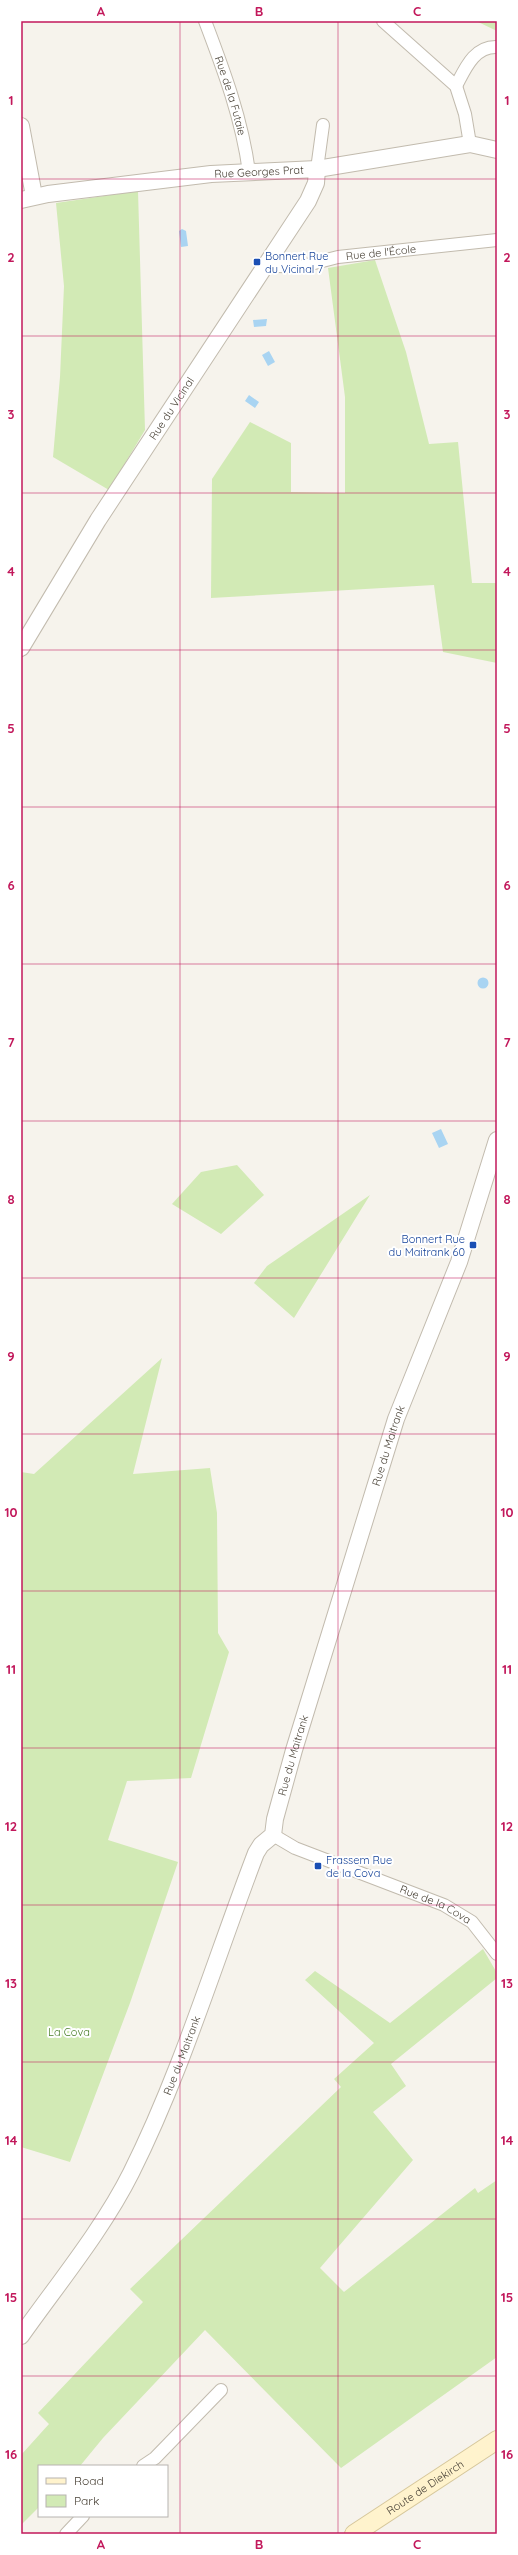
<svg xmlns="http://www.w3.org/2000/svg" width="518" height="2555" font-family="Quicksand,sans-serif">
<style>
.green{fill:#d2eab5}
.water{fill:#a9d4f2}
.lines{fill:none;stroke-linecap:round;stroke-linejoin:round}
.minor-casing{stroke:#c2bbae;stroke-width:14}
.tertiary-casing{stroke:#c2bbae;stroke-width:18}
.secondary-casing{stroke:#d6c79b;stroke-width:20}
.minor{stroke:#fff;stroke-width:12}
.tertiary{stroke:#fff;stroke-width:16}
.secondary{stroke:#fff3cd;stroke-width:18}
.grid{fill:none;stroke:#c2185b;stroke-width:1;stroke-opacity:0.55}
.transit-dot{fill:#1a4fb4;stroke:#fff;stroke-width:1.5}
.labels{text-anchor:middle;stroke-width:4;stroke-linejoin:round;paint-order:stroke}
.street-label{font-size:11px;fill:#4b4439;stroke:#fff}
.transit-label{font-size:11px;fill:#164399;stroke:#fff;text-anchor:start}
.park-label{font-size:11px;fill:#4a7f2a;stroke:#fff}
.neatline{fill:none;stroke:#c2185b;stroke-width:1.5}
.grid-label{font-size:13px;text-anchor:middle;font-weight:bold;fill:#c2185b}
</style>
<rect width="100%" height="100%" fill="#f6f3ec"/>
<path class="green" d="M476 21H497V31Z
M138 191 145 430 109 490 53 457 60 377 64 286 56 203Z
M375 260 406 352 429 444 458 442 472 583H497V663L443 652 434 585 211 598 212 479 250 422 291 443V492L345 493V397L328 268Z
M237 1165 264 1195 221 1234 172 1204 201 1172Z
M370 1195 294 1318 254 1283 267 1266Z
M162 1358 133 1474 210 1468 217 1513 218 1633 229 1652 191 1778 127 1781 108 1840 178 1862 130 2003 70 2162 21 2147V1472L34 1474Z
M483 1949 497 1973V1978L391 2064 406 2086 373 2112 413 2160 320 2268 344 2292 475 2188 478 2193 497 2180V2357L341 2468 205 2330 103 2438 80 2466H39V2507L21 2525V2455L49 2424 38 2413 143 2302 130 2289 341 2087 334 2079 374 2043 305 1980 315 1971 390 2023Z"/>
<path class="water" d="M182 229 186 231 188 246 181 247 179 231Z
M267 319 266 326 254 327 253 320Z
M269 351 275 362 268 366 262 355Z
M249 395 259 402 255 408 245 401Z
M477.5 983a5.5 5.5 0 1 1 11 0a5.5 5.5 0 1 1-11 0Z
M441 1129 448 1144 439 1148 432 1133Z"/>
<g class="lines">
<g class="minor-casing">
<g id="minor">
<path id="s1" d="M205 21C224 71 242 119 249 172"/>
<path d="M383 21 456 86 465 114 470 144"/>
<path d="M456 86C465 69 474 46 497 47"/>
<path d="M317 169 323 125"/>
<path id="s2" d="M268 260 279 266 299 267 338 257 497 240"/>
<path id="s3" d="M273 1835 295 1848 444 1905 472 1922 497 1954"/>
<path d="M143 2466 155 2458 221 2390"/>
<path d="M66 2534 83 2516"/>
</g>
</g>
<g class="tertiary-casing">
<g id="tertiary">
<path d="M21 126 34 196"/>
<path id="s4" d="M21 200 48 194 211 174 317 169 470 144 497 150"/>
<path id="s5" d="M21 648 98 520 308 201 316 183 317 169"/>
<path id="s6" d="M21 2336C57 2285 103 2229 131 2173 182 2071 215 1960 256 1853L261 1845 273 1835 275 1819 294 1750 396 1419 459 1262 497 1140"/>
</g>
</g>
<g class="secondary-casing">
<g id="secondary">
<path id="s7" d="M354 2534 497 2440"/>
</g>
</g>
<use href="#minor" class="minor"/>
<use href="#tertiary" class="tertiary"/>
<use href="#secondary" class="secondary"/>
</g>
<path class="grid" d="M180 21V2534M338 21V2534M21 179H497M21 336H497M21 493H497M21 650H497M21 807H497M21 964H497M21 1121H497M21 1278H497M21 1434H497M21 1591H497M21 1748H497M21 1905H497M21 2062H497M21 2219H497M21 2376H497"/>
<g class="transit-dot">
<rect x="253" y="258" width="8" height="8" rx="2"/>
<rect x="469" y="1241" width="8" height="8" rx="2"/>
<rect x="314" y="1862" width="8" height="8" rx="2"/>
</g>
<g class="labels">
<g class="street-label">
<text dy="4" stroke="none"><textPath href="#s1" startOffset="79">Rue de la Futaie</textPath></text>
<text dy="4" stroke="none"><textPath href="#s4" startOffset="240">Rue Georges Prat</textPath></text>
<text dy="4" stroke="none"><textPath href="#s2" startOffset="116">Rue de l'École</textPath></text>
<text dy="4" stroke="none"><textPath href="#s5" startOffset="283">Rue du Vicinal</textPath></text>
<text dy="4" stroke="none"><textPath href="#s6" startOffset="972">Rue du Maitrank</textPath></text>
<text dy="4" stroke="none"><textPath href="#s6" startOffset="648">Rue du Maitrank</textPath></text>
<text dy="4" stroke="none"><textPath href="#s3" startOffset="177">Rue de la Cova</textPath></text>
<text dy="4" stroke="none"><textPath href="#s6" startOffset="325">Rue du Maitrank</textPath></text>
<text dy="4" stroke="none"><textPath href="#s7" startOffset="85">Route de Diekirch</textPath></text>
</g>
<g class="transit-label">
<text x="265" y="260">Bonnert Rue<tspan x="265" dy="13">du Vicinal 7</tspan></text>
<text x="465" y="1243" text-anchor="end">Bonnert Rue<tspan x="465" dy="13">du Maitrank 60</tspan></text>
<text x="326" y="1864">Frassem Rue<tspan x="326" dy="13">de la Cova</tspan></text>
</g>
<g class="park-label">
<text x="69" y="2036">La Cova</text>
</g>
</g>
<rect width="518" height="2555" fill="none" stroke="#ffffff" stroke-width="44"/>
<rect x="38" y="2465" width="130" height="52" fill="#ffffff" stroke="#b7b4b0"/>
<rect x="46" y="2478" width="20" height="6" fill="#fff3cd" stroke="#b7b4b0"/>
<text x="74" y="2485" font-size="12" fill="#4b4439">Road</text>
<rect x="46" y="2495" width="20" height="12" fill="#d2eab5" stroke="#b7b4b0"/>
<text x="74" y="2505" font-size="12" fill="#4b4439">Park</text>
<rect x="22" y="22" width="474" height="2511" class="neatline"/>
<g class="grid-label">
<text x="101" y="16">A</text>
<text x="259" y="16">B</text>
<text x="417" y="16">C</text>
<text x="11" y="105">1</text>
<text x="507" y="105">1</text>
<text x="11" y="262">2</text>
<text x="507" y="262">2</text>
<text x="11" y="419">3</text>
<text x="507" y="419">3</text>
<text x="11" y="576">4</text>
<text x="507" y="576">4</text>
<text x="11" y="733">5</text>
<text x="507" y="733">5</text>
<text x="11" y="890">6</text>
<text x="507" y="890">6</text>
<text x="11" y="1047">7</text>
<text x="507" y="1047">7</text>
<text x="11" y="1204">8</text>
<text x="507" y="1204">8</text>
<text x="11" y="1361">9</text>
<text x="507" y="1361">9</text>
<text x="11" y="1517">10</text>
<text x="507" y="1517">10</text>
<text x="11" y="1674">11</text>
<text x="507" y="1674">11</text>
<text x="11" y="1831">12</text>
<text x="507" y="1831">12</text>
<text x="11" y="1988">13</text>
<text x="507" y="1988">13</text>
<text x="11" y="2145">14</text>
<text x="507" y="2145">14</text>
<text x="11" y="2302">15</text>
<text x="507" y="2302">15</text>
<text x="11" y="2459">16</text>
<text x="507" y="2459">16</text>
<text x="101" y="2549">A</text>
<text x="259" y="2549">B</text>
<text x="417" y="2549">C</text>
</g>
</svg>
